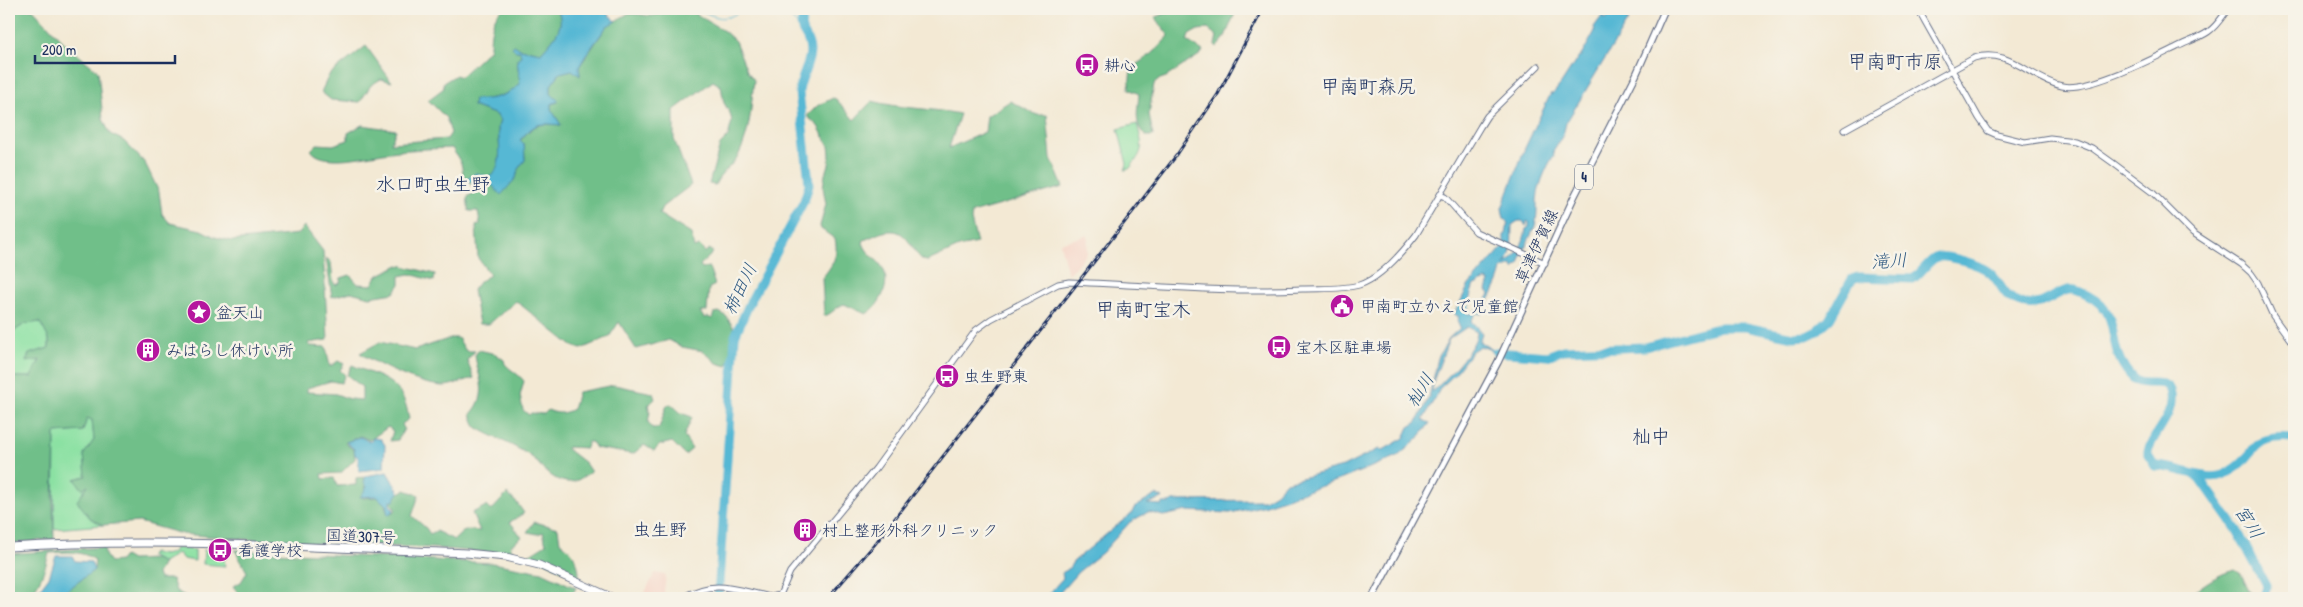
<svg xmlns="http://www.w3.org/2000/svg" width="2303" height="607" font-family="'Patrick Hand','Klee One',sans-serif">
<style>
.built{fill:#f6d2c4}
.green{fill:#8be1a3;stroke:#538880}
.forest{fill:#70bf89;stroke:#467774}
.water{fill:#56b8d4;stroke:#387499;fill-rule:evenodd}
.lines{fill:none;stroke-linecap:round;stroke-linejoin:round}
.stream{stroke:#56b8d4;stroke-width:1}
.river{stroke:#56b8d4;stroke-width:9}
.secondary-casing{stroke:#677087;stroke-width:7}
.primary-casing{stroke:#677087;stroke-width:8}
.highway-casing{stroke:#677087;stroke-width:9}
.secondary{stroke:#fff;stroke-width:5}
.primary{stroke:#fff;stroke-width:5.5}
.highway{stroke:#fff;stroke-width:7}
.rail-casing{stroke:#1b2f5e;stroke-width:3}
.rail{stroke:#f7f3e8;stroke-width:1;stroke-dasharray:4;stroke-linecap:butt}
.labels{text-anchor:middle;stroke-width:5;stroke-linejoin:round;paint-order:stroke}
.shield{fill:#f7f3e8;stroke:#5d6a87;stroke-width:1}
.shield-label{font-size:15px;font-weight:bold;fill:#1b2f5e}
.poi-label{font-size:16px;fill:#1b2f5e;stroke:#f7f3e8;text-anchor:start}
.street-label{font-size:16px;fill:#1b2f5e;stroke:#f7f3e8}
.water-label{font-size:18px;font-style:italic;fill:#2d5881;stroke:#f7f3e8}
.neighbourhood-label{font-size:18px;fill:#1b2f5e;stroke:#f7f3e8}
.quarter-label{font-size:19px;fill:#1b2f5e;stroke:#f7f3e8}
</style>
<rect width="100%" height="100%" fill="#f7f3e8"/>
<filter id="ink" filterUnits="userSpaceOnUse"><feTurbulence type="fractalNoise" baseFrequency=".02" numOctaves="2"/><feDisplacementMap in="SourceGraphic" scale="10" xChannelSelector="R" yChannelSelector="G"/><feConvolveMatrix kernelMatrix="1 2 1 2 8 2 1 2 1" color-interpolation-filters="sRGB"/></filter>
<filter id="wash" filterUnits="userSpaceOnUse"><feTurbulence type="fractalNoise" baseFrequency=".0096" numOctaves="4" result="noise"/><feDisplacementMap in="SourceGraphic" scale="20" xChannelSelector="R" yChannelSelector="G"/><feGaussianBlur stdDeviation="1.12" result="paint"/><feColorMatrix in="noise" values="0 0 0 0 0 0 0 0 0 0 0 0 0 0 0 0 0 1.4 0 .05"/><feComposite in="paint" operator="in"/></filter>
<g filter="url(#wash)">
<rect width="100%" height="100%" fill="#f3e9d4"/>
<path class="built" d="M1088 235 1087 253 1068 275 1060 243Z
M655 573 666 575 664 592 669 598H642Z"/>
<path class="green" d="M1137 124C1143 147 1145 150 1129 169L1125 170 1127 164 1118 129Z
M40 322 49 339V348L29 354 26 361 40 359 31 377H9V334L25 324Z
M87 418 92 420 94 440 84 454 86 476 75 479 89 484 90 518 103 525 54 529 55 433 83 431Z
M175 548 195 550V561L183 559 178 553 163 563 149 556 153 553 164 555 173 553Z
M204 550 223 554 232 551 224 560 225 566 203 564Z"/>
<path class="forest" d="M9 9H33L66 45 98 71 103 119 110 134 124 141 145 163 159 192 162 214 170 223 201 230 215 237 232 241 298 234 304 226 323 251 328 340 308 343 310 346 326 347 330 367 338 361 344 364 340 370 345 375 341 383 331 381 307 388V392L336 394 349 399 362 400V387L347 375 352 365C385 380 403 380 409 419L402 424 404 429 398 440 390 441 393 431 388 427 370 440 360 436 345 443 354 450 355 459 341 473 322 474 323 479 334 478 337 486 356 485V478L364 477 366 487 363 498 378 497 385 504 388 515 396 510 391 503 397 494 405 490 419 495 412 516 426 528 430 534 436 531 454 540 465 530 480 531 472 513 486 506 491 511 507 494 517 503 524 513 510 522 522 537 510 546 513 552 527 556 546 544 543 532 538 534 527 532 534 522 558 528 560 542C573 551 580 563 579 579L544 561 517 555 433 548 279 542 182 534 139 522 103 525 90 518 77 501 88 485 82 489 75 479 86 476 84 454 94 440 92 420 87 418 83 431 55 433 53 503 54 539 9 544V377H31L40 360 26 362 29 354 49 348V339L40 322 25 324 9 334Z
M502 9H557C567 27 553 39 541 53L520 49 514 45 516 51H520L521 56 517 59 520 84C506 97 493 99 474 100L473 106 497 115 500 121 498 127C499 142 504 169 489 177L476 173 467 179 491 184 516 178 518 169 525 160 524 144 520 141C536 122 538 124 561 125L551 109V104L558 102 551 94V85L560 73 572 70 580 75 579 67 607 26 629 13 651 16 665 13 672 9H688L724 31 735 41 747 71 754 80C751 104 751 131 739 154 733 166 720 173 715 185L709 184 720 145 728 137 732 121 730 113 724 103 721 86 713 81 674 110V139L691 185 662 207 659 214 691 234 694 248 699 246 705 252 710 249 713 253 700 265 702 268 709 267 715 285 709 288 707 311 700 312 704 318 708 317 712 319 714 313 719 312 726 316 734 328 731 356 727 366 717 363 703 351 682 347 669 340 636 349 619 322 609 337 581 349 572 346 516 301 489 324H479L473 290 480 281 490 275 478 258 476 226 480 224 478 211H469L467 197 478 190 464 178 461 163 452 148C431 149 410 149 390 152 371 154 323 168 311 150L317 144 333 145 348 140V133L362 125 396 130 391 143 447 139 451 133 446 118 428 100 444 88 443 83 456 75 460 77 490 49C490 36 491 18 502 9Z
M1179 9H1235L1236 11 1224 39 1217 47 1215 45 1217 36 1208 29 1198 30 1189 35 1187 41 1203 51 1201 54 1166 77 1160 79 1154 84 1149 114 1153 136H1146C1133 125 1138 109 1139 94L1129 89 1131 68 1152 54 1169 36 1155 17Z
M366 46 392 82 381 79 371 85 360 102 331 100 321 92 329 75Z
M833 98 836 99 854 120 872 101C902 109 930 108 960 114L949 148 985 132 987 116 1010 101 1037 115H1047L1051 158 1063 187 972 213 971 220 977 243 959 247 928 261C914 262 911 229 890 231 882 231 872 237 864 240L863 243C868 256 876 257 882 267 892 282 881 306 866 314L844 304C836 307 832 314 824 316L822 278C832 266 839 256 835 239L821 229 820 226 826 204 823 187 825 174 829 165 830 155 829 146 818 126 807 116 817 106Z
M326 258 331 262 333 281 335 285 340 283 341 278 350 275 358 284 372 285 377 276 399 265 435 274 434 281 410 274 400 276V284L394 293 370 297 351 292 332 297Z
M451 338H458L466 351H475L467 360 474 378C465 380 452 386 443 386 420 385 379 366 360 353L380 342 415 350Z
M479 350 496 354 504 360 505 364C511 371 519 374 524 381L520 396 523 410 529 415 531 413 544 414 548 410C557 414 564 414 573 409L578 392 614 385 653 393 655 399 648 405 650 412 648 422 652 428H659L667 405 671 404 681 413 692 417 684 436 692 449 685 455 672 442 660 445 654 451 644 445 633 454 595 448 592 442H588L586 448 568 447 567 449 585 463 591 472C583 476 577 483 567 482 554 481 544 470 536 461 525 449 491 437 476 427L471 414C490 393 478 378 475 355Z
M104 547 105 555 110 562 120 561 124 556 131 560 155 559 163 563 157 574 159 579H172L176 591 189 598H62L66 591 94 570 95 560C81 550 66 552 49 553 45 570 39 586 27 598H9V554Z
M235 550 492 563 542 572 576 588 570 598H236L239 594 233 586 241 582 247 572Z
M2235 570 2241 574 2253 598H2187C2201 586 2217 574 2235 570Z"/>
<path class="water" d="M557 9H602L616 21 607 26 586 55 579 67 580 76 572 70 560 73 551 85V94L559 101 551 104V109L561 125C538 123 536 122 520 140L524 144 525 160 518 169 516 178 501 195 491 184 480 188 467 179 476 173 489 177C504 169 499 142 498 127L500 121 497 115 473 106 474 99C492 100 506 97 520 84L517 59 521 56 520 51H516L512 47 514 45 520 49 541 53C553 39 567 27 557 9Z
M1610 9H1635L1566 123 1563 135 1553 151 1554 155C1546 168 1536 189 1537 206 1537 211 1537 219 1535 226 1530 238 1523 250 1519 264L1514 269 1512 265 1502 269C1499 285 1489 299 1482 314L1476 313 1471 321 1482 333 1479 342 1495 351 1509 352 1505 354 1492 353 1489 349 1480 346 1472 351 1454 375 1441 387 1423 420 1430 423 1417 440 1398 456 1342 479 1266 505 1230 513 1187 511 1163 516 1148 512 1130 522 1103 552 1078 572 1055 598H1045L1063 578 1062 573 1069 568 1073 562 1132 513 1134 508 1156 495 1163 498 1147 504 1162 505V503H1169L1174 501 1264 500 1276 493 1286 482 1343 467 1379 449 1383 450 1404 438 1409 427 1417 422 1429 397 1438 358 1449 338 1460 328 1457 321 1459 317 1454 314 1469 285 1504 246V235L1506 234 1508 223 1504 219 1502 208 1525 148 1551 93 1552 95 1561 84 1579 56H1581L1595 31 1594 27 1605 12 1604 19 1607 18ZM1518 221H1523L1526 226 1527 221 1529 222V227L1526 229C1524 243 1516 260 1503 265 1514 258 1511 238 1512 225ZM1487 280 1490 282 1487 290 1490 294C1485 304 1478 309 1469 315 1467 308 1471 292 1474 285ZM1467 327 1477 332C1478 346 1443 383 1432 392L1434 379 1449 339Z
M360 437 371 442 373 438 381 439 385 445 384 468 359 471 358 457 355 455 354 449 346 442Z
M387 472 399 492 394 501H390V505L394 510 388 515 386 505 376 496 360 497 367 487 364 482 366 476Z
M56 556H72L75 561 91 562 94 570 66 591 62 598H33L49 577Z"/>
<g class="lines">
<path class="stream" d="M697 9C719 18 723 23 744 9
M773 9 785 13 800 27"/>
<path class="river" d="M1496 352 1547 356 1563 350 1645 347 1721 327H1746L1793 337 1807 336 1817 331 1829 320 1852 279 1858 277 1913 279C1921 273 1927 263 1935 258 1945 253 1981 265 1989 272 2002 282 2001 297 2021 303 2047 311 2058 284 2078 291 2127 310 2103 337 2126 370 2129 374 2133 379 2137 381 2148 387 2169 376 2171 395 2174 416 2154 432 2148 451V455L2155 466C2176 466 2206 482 2223 475 2260 460 2244 433 2294 438
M2196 475 2200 478 2237 530 2266 585 2265 598
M718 598 735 336 750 302 804 201 809 185 808 173 799 92C800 78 810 65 810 51 809 28 792 35 808 9"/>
</g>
</g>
<g filter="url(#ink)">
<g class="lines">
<g class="secondary-casing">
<path id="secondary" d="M1918 9 1979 118 1988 131 1997 135 2025 142 2050 138 2075 141 2092 148 2113 163 2153 193 2193 233 2241 264 2251 273 2258 283 2273 316 2294 345
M1844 130 1974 58C2009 47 2030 79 2062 86 2088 92 2152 59 2177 47 2187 42 2199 38 2208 32 2217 26 2222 17 2228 9
M1440 195 1445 197 1476 232 1545 263
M682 598C715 578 736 590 771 597L780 595 790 572 876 468 976 330 991 319 1058 284 1069 282C1147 285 1224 293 1302 289 1320 288 1342 290 1359 285 1381 278 1402 253 1416 235L1480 127 1487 116 1538 66"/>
</g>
<g class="primary-casing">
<path id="primary" d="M1372 598 1498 362 1574 197 1636 75 1665 9"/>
</g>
<g class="highway-casing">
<path id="highway" d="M9 547C162 537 314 548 466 553L506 557 539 565 613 598"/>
</g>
<use href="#secondary" class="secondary"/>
<use href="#primary" class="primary"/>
<use href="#highway" class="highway"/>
<g class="rail-casing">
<path id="rail" d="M828 598 875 544 1176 156 1218 94 1263 9"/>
</g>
<use href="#rail" class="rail"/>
</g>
</g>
<defs>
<g id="bus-disc" transform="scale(1.25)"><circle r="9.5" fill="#b5179e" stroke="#f7f3e8"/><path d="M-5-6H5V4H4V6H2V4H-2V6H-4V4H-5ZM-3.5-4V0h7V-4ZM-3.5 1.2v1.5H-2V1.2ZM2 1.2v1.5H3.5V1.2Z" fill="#fff"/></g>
<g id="civic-disc" transform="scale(1.25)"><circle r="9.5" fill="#b5179e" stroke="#f7f3e8"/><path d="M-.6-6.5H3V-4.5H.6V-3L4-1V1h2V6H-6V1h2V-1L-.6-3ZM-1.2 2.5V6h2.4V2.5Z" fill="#fff"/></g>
<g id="sight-disc" transform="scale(1.25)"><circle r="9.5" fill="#b5179e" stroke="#f7f3e8"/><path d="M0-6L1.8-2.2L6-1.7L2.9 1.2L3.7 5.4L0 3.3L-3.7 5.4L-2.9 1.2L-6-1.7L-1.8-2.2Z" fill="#fff"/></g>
<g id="building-disc" transform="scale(1.25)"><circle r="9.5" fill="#b5179e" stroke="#f7f3e8"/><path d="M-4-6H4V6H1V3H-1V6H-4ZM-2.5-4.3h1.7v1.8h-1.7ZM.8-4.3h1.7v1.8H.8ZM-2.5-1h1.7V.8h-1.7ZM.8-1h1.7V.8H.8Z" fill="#fff"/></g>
</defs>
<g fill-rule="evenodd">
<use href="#bus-disc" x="1087" y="65"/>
<use href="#civic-disc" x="1342" y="306"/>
<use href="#sight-disc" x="199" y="312"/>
<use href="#bus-disc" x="1279" y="347"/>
<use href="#building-disc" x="148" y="350"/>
<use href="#bus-disc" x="947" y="376"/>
<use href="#building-disc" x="805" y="530"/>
<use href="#bus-disc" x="220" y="550"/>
</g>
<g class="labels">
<rect class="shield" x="1575" y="164.5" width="18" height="25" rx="4"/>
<g class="shield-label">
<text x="1584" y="182">4</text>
</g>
<g class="poi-label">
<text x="1104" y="71">耕心</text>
<text x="1360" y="312">甲南町立かえで児童館</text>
<text x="216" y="318">盆天山</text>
<text x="1296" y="353">宝木区駐車場</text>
<text x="166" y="356">みはらし休けい所</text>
<text x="964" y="382">虫生野東</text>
<text x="822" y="536">村上整形外科クリニック</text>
<text x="238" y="556">看護学校</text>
</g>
<g class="street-label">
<text transform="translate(1536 246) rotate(-65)" y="6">草津伊賀線</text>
<text transform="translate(361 536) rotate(2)" y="6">国道307号</text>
</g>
<g class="water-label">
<text transform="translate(1889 261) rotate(-4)" y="6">滝川</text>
<text transform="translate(740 289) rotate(-64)" y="6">柿田川</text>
<text transform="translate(1420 390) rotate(-58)" y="6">杣川</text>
<text transform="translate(2249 522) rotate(58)" y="6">宮川</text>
</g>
<g class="neighbourhood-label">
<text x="660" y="536">虫生野</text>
</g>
<g class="quarter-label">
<text x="1895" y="68">甲南町市原</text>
<text x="1368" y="93">甲南町森尻</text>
<text x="433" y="191">水口町虫生野</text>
<text x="1143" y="316">甲南町宝木</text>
<text x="1651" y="443">杣中</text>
</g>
</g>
<rect width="2303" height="607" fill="none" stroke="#f7f3e8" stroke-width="30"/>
<path d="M35 55v8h140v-8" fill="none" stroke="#1b2f5e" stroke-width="2.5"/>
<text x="42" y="55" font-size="15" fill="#1b2f5e" stroke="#f7f3e8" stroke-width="4" paint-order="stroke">200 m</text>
</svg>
